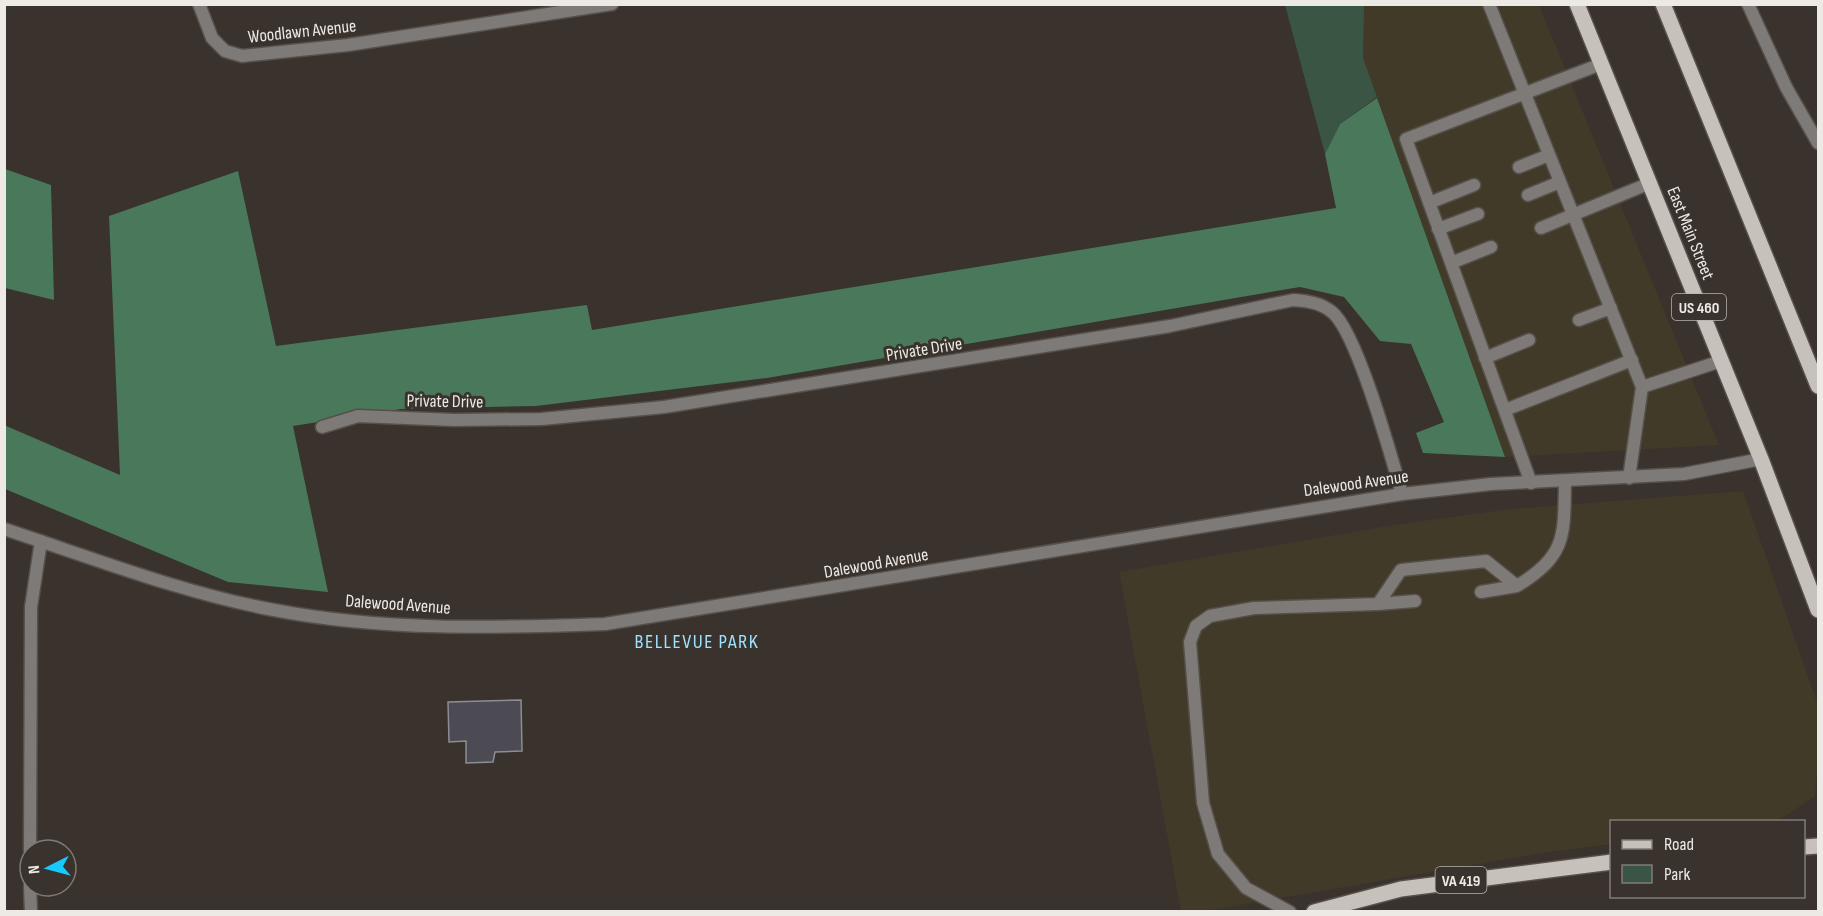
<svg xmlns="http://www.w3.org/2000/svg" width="1823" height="916" font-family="'Sofia Sans Condensed',sans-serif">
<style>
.commercial{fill:#413a29}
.green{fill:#3a5543}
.forest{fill:#49785a}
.building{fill:#4c4a52;stroke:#8e8c95;stroke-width:1.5}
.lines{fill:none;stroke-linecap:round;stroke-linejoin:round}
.lane-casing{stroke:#564f4a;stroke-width:15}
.street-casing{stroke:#564f4a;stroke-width:15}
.primary-casing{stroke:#564f4a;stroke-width:18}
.lane{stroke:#7e7a77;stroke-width:12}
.street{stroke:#7e7a77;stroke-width:12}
.primary{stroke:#c7c1bb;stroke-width:15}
.labels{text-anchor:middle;stroke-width:6;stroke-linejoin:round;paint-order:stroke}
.shield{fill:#39322d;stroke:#b7b2ae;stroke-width:1.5}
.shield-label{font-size:16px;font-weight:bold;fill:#ede9e5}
.street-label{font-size:18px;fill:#ede9e5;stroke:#39322d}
.neighbourhood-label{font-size:20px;letter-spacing:1.5px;fill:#9de3ff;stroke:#39322d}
</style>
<rect width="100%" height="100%" fill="#39322d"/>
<path class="commercial" d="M1344 5H1539L1719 445 1505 457Z
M1743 491 1818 705V760L1815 796 1778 821 1612 822 1611 844 1543 853 1205 911H1181L1119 572 1393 525 1510 509Z"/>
<path class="green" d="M1285 5H1364L1363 58 1377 97 1340 124 1325 154Z"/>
<path class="forest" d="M1377 98 1505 457 1423 453 1416 433 1444 422 1411 344 1380 341 1344 297 1300 287 767 378 536 406 401 409 293 426 328 592 228 582 5 489 4 425 120 475 109 216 238 171 276 346 587 305 592 330 1336 208 1325 154 1340 124Z
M5 169 51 185 54 300 5 288Z"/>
<path class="building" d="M521 700 522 751 495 752 493 762 466 763V741L449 742 448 702Z"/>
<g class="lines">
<g class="lane-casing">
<path id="lane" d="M1489 4 1642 387 1721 361
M1519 167 1549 155
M1528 195 1560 182
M1429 203 1474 185
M1541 228 1650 183
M1438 229 1478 214
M1451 263 1491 247
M1579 320 1611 308
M1485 358 1529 340
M1505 410 1632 360
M322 427 358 416 454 420 542 419 664 407 1170 326 1293 300C1308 301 1321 303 1332 312 1357 332 1392 459 1402 494
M1629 478 1642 387
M1531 483 1406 139 1601 64
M1481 592 1517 586
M1378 604 1415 601
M1290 912 1246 888 1218 854 1203 803 1190 642 1196 626 1210 616 1254 608 1378 604 1401 570 1486 561 1517 586C1567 555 1564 536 1565 481"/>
</g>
<g class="street-casing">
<path id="street" d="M199 4 212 38 225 51 242 56 348 45 612 4
M1748 4 1786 87 1818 143
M4 529C93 558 182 593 274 610 383 631 495 628 605 624L1402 494 1491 484 1684 474 1761 459
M30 850 31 607 41 541
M30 886 31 912"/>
</g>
<g class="primary-casing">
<path id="primary" d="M1577 4 1761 459 1818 610
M1663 4 1818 386
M1804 847 1818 846
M1314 912 1401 889 1612 862"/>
</g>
<use href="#lane" class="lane"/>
<use href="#street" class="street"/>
<use href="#primary" class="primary"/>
</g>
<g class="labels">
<g class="shield">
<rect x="1672" y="294" width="54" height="26" rx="4.5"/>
<rect x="1435.5" y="867" width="51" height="26" rx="4.5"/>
</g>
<g class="shield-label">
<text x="1699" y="313">US 460</text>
<text x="1461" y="886">VA 419</text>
</g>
<g class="street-label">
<text transform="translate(302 31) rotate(-6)" y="6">Woodlawn Avenue</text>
<text transform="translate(1691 233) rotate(68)" y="6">East Main Street</text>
<text transform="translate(924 349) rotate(-9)" y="6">Private Drive</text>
<text transform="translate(445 401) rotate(1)" y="6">Private Drive</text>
<text transform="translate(1356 483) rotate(-8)" y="6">Dalewood Avenue</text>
<text transform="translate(876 563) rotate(-10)" y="6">Dalewood Avenue</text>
<text transform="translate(398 604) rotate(4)" y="6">Dalewood Avenue</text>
</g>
<g class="neighbourhood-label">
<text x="697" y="648">BELLEVUE PARK</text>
</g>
</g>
<rect width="1823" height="916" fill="none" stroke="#ede9e5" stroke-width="12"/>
<rect x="1610" y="820" width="195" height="78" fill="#39322d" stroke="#817b77" stroke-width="1.5"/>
<rect x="1622" y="840" width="30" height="9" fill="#c7c1bb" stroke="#817b77" stroke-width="1.5"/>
<text x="1664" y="850" font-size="18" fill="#ede9e5">Road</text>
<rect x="1622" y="865" width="30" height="18" fill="#3a5543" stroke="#817b77" stroke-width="1.5"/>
<text x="1664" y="880" font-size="18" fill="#ede9e5">Park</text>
<g transform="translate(48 868) rotate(264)"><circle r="28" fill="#39322d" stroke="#817b77" stroke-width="1.5"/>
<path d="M0-4.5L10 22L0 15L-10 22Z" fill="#18cafc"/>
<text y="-9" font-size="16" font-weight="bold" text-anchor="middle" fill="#ede9e5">N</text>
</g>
</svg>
